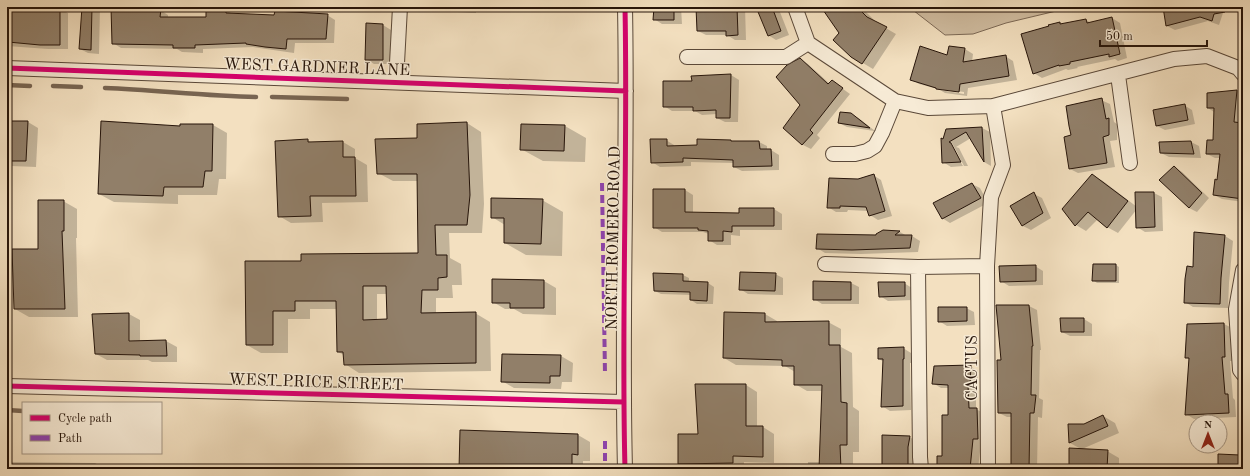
<svg xmlns="http://www.w3.org/2000/svg" width="1250" height="476" font-family="'Old Standard TT',serif">
<style>
.green{fill:#d0bda1;stroke:#7c6956}
.shadow{fill:#0003;fill-rule:evenodd}
.lines{fill:none;stroke-linecap:round;stroke-linejoin:round}
.stream{stroke:#786552;stroke-width:4.5}
.building{fill:#917f69;stroke:#27150a;fill-rule:evenodd}
.minor-casing{stroke:#5a4838;stroke-width:16}
.minor{stroke:#f7ebd6;stroke-width:14}
.quiet{stroke:#8e44ad;stroke-width:4;stroke-dasharray:8 4;stroke-linecap:butt}
.cycleway-casing{stroke:#f7ebd6;stroke-width:8}
.cycleway{stroke:#d6006c;stroke-width:5}
.labels{text-anchor:middle;stroke-width:3;stroke-linejoin:round;paint-order:stroke}
.street-label{font-size:16px;fill:#27150a;stroke:#f7ebd6}
</style>
<rect width="100%" height="100%" fill="#f3e0c0"/>
<filter id="stains"><feTurbulence type="fractalNoise" baseFrequency=".005" numOctaves="4"/><feColorMatrix values="0 0 0 0 .2 0 0 0 0 .09 0 0 0 0 .02 0 0 0 .5 -.17"/></filter>
<radialGradient id="worn" r=".72"><stop offset=".6" stop-color="#630" stop-opacity="0"/><stop offset="1" stop-color="#630" stop-opacity=".3"/></radialGradient>
<path class="green" d="M909 7H1073L1006 23 973 34 945 35Z"/>
<path class="shadow" d="M10 7 60 9 68 13V49H48L7 46V10L10 11Z
M83 7H100L99 54 88 53 80 49Z
M449 7H476V13L457 12Z
M655 7H681L682 24H662L654 19Z
M697 7H745L746 40H735L727 35H706L698 31Z
M757 7H778L789 35 776 40 768 35Z
M822 7H861L877 23 896 34 873 69 851 56 840 33Z
M1170 7H1218L1224 10 1219 25 1208 21 1175 30 1167 26Z
M123 8 125 10H160L168 15V18H207L225 10 233 14 275 16 327 15 335 20 334 43H295L294 53 253 47 203 49V53L182 52 177 49 121 48 113 43Z
M1112 18 1120 23 1127 58 1118 61 1115 59 1077 67 1078 68 1068 70 1066 69 1042 78 1034 73 1060 23 1063 25 1086 20 1091 23Z
M367 24 383 25 391 30 390 64H374L366 59Z
M949 47 965 49 973 54 972 62 1005 56 1013 61 1017 80 968 88 967 96 945 93 940 90 964 94V92L936 88 938 89 919 84 911 79 948 56Z
M800 59 808 64 830 84 832 81 850 94 817 135 820 138 811 149 803 145 785 128 801 105Z
M731 75 739 80 738 122H725L717 118V114L702 115 695 111H672L664 106 693 82Z
M1237 91 1243 95V202L1222 199 1214 195 1218 181 1220 158H1215L1207 154 1214 141V112L1208 108Z
M1101 100 1110 104 1114 122 1117 124V140L1110 141 1115 167 1078 173 1070 169 1072 136Z
M1184 105 1192 110 1195 124 1165 130 1157 126Z
M851 114 860 119 875 131 847 127 839 123Z
M28 122 38 128 36 167 11 166V173H7V123Z
M467 123 481 132 484 204 482 233H449L450 258 461 264 462 285H452L453 298H436V314L475 313 490 322 491 371 359 373 345 364 344 355 338 352 337 309H310V319H288V353H261L247 345 302 262 419 254 418 181H393L378 173 418 139ZM377 294H387L388 320H377Z
M213 125 227 133 226 179H219L217 195H178V204L114 202 99 194 181 127Z
M565 126 586 138 585 162 543 161 521 149Z
M982 128 990 132 991 166 984 162 971 138 956 147 959 148 968 166H964L952 143H950L963 166 951 167 943 162 944 141 946 129Z
M308 140 312 143 343 142 355 149V158L367 165 368 202 322 203 323 222 291 223 279 216 276 142Z
M666 140 674 145V146H698L733 142H759L767 146V150H771L779 155V170L742 171 734 167V163L691 162V166L660 167 652 162Z
M1191 142 1199 146 1201 158 1169 157 1161 153 1160 143Z
M1174 167 1182 172 1209 198 1197 212 1189 208Z
M873 175 881 180 892 216 878 220 870 215 868 211 848 210 847 212H836L828 207 858 180Z
M1092 175 1103 181 1137 207 1154 193 1162 197 1163 231 1145 232 1137 227V209L1118 233 1107 227 1098 219 1086 231 1076 225Z
M972 184 980 188 988 203 950 223 942 218Z
M685 190 693 195V213L740 214 774 209 782 214V230H740V236L731 235V245H717L709 240V234L703 232H662L654 227Z
M1034 194 1042 198 1051 218 1031 230 1023 226Z
M542 200 563 212 562 256 526 255 505 243V225L492 217Z
M63 201 77 209V238H76L78 317H29L15 309 39 250Z
M883 231 900 232 907 236H912L920 241 918 252 861 254 825 253 817 248 877 236Z
M1195 233 1225 236 1233 241 1229 283 1228 308 1193 307 1185 302 1194 268Z
M1116 265 1119 267V283H1097L1093 280Z
M1035 266 1043 271V285L1009 286 1001 281Z
M775 274 783 278V295L748 294 740 289Z
M683 275 689 278V282L708 283 714 287 713 304H697L691 300V295L661 294 655 291Z
M493 280 544 281 556 288V315L523 314 514 309H505L493 302Z
M851 283 859 287V304H822L814 299Z
M904 283 912 288 913 300 888 301 880 296Z
M1029 306 1037 310 1041 350H1040L1039 398 1043 400 1042 418 1038 417 1037 469H1012V417H1007L999 413 1002 361Z
M966 308 974 312 975 325 947 326 939 321Z
M129 314 140 320V341H166L177 347V362H152L148 360H107L96 354Z
M765 314 777 321V323L828 322 841 329V347L852 353 853 407 859 411V452H853V469H808V462H820L823 391H807L795 384V372L785 366 736 365 724 358Z
M1084 319 1092 324V336H1070L1062 332Z
M1224 324 1232 328 1233 361H1230L1233 398 1235 400 1236 417 1194 419 1186 414 1190 360 1186 357 1188 325Z
M903 348 911 353V363H910L911 410 890 411 882 406 884 362 879 359Z
M561 356 573 363 572 382H562L561 389 514 388 502 381Z
M970 366 978 371 977 390 976 389V409L985 414V443H981L978 469H938L943 457 949 416V388H941L933 383Z
M746 385 757 392V427H763L774 434V463L744 462V469H689L679 463Z
M1103 416 1115 423 1119 433 1082 449 1107 451 1119 458V469H1070L1081 449 1070 443V425H1084Z
M461 431 578 435 590 442V461H583V469H457L458 467H460Z
M909 437 917 441 916 469H883Z
M1239 456 1243 458V469H1219Z
M7 462 95 463 106 469H7Z"/>
<g class="lines">
<path class="stream" d="M7 85 30 86
M53 86 81 87
M105 88C156 90 205 96 256 97
M272 97 347 99
M7 410 23 411"/>
</g>
<path class="building" d="M9 7H60V45H40L8 42Z
M82 7H92L91 50 79 49Z
M111 7 123 8V9H161L160 17H206V10L226 9V13L274 15 275 11 328 14 326 39H287L286 49 265 47 246 44V43L195 45V48H173V45L112 44Z
M654 7H674V20H653Z
M696 7H737L738 35 726 36V31H697Z
M756 7H772L781 31 768 36Z
M821 7H857L867 17 887 27 862 64 851 57 833 40 839 33Z
M1163 7H1224L1225 12 1214 14 1212 21 1200 17 1166 26Z
M1112 17 1120 54 1109 57V54L1070 62V64L1059 66V65L1033 74 1021 34 1049 26 1048 25 1060 22V24L1086 19 1087 23Z
M366 23 383 24V60H365Z
M920 46 947 55 949 46 965 48 963 62 1006 55 1009 76 960 84 959 92 936 89V88L910 80Z
M800 58 828 84 832 80 843 88 810 130 813 133 802 145 783 128 800 105 776 77 787 65Z
M731 74 730 118H716V110L693 111V107H663V81H692L691 76Z
M1237 90 1234 122 1243 123V199L1213 195 1215 179 1217 180 1220 154H1206L1207 140H1213L1214 108H1207V93Z
M1102 98 1106 119 1109 118V135L1103 137 1107 163 1069 169 1064 137 1071 135 1069 126 1066 106Z
M1185 104 1188 120 1156 126 1153 110Z
M840 112 851 113 870 128 838 123Z
M9 121H28L26 161H8Z
M101 121 180 126V124H213L212 171H205L203 187H164L163 196 98 194Z
M467 122 470 195 467 225H435L436 255H447V277L438 278V290H422L421 313 476 312V363L344 365 343 352H337L336 301H295V311H273V345H246L245 261H301V254L418 253 417 174H377L375 139 417 138V124ZM363 286H386L387 319 363 320Z
M521 124 565 125 564 151 520 150Z
M982 127 984 162 966 132 949 142 951 143 961 162 942 163 941 138 943 139 946 129Z
M308 139V142L343 141V157H355L356 196H310L311 216 278 217 275 141Z
M650 139H667V146L697 145V139L731 140V141H759L760 149H771L772 166 733 167V160L683 158V162L651 163Z
M1191 141 1194 154 1160 153 1159 142Z
M1174 166 1202 193 1189 208 1159 180Z
M874 174 885 211 869 216 866 207 840 206V208H827L829 178 858 179Z
M1092 174 1128 201 1107 228 1088 212 1075 226 1062 209Z
M972 183 981 198 942 219 933 203Z
M653 189H685V212L739 213V208H774V226H732V232L723 231V241H708V231L698 230V228H653Z
M1034 192 1043 213 1022 226 1010 206Z
M1135 192H1154L1155 227 1136 228Z
M491 198 543 199 541 244 504 243V218H491Z
M38 200H64V231H62L65 309H14L12 249H38Z
M883 230 900 231 895 235H912L910 248 852 250 816 249 817 234 876 235V234Z
M1194 232 1225 235 1221 278 1220 304 1184 303 1185 279 1187 266 1193 267Z
M1093 264H1116V281H1092Z
M1036 265V281L1000 282 999 266Z
M740 272 776 273 775 291 739 290Z
M653 273 683 274V281L708 282 707 301 690 300V292L654 291Z
M492 279 544 280V308H510V303H492Z
M813 281 851 282V300H813Z
M878 282H905V296L879 297Z
M996 305H1029L1033 346H1032L1031 395H1036L1034 413H1030L1029 469H1011V413H998L997 360H1001Z
M938 307H967V321L938 322Z
M724 312 765 313V322L829 321V345H840L841 402 847 403V445H840L841 469H819L822 385H794V366H782V360L723 358Z
M129 313V341L166 340 167 356H140V355L95 354 92 314Z
M1060 318H1084V332H1061Z
M1224 323 1225 357H1222L1225 394H1228L1229 413 1185 415 1189 358H1185L1187 324Z
M904 347V359H903V406L881 407 883 359H878V348Z
M502 354 561 355 560 376H550V383L501 382Z
M971 365 970 386 968 385 969 408H977L978 439H973L970 469H937V456H942V415H948V385L932 384 934 366Z
M695 384H746V426H763V457L733 456V463L678 464V434H698Z
M1103 415 1108 426 1069 443 1068 424H1084Z
M460 430 578 434V455L572 454V469H459Z
M882 435 910 436 908 447V469H882Z
M1069 448 1108 450 1107 469H1069Z
M1218 454 1240 455 1239 469H1218Z"/>
<g class="lines">
<g class="minor-casing">
<path id="minor" d="M625 7C628 161 621 315 625 469
M795 7 808 43 895 101 928 108 993 106 1174 59 1207 56 1238 68 1243 74
M687 57H786L808 43
M7 68 626 91
M1118 75 1130 163
M396 82 400 7
M833 154H855L867 151 875 146 882 133 895 101
M825 264 918 267 987 266
M918 267 920 457 921 469
M1243 270 1236 309 1240 370 1243 374
M7 386 623 402
M988 469 987 266 991 197 1003 165 993 106"/>
</g>
<use href="#minor" class="minor"/>
<path class="quiet" d="M602 183 605 374
M605 441V469"/>
<g class="cycleway-casing">
<path id="cycleway" d="M625 7C628 161 621 315 625 469
M7 68 626 91
M7 386 623 402"/>
</g>
<use href="#cycleway" class="cycleway"/>
</g>
<g class="labels">
<g class="street-label">
<text transform="translate(317 66) rotate(2)" y="6">WEST GARDNER LANE</text>
<text transform="translate(612 238) rotate(-89)" y="6">NORTH ROMERO ROAD</text>
<text transform="translate(971 368) rotate(-90)" y="6">CACTUS</text>
<text transform="translate(316 381) rotate(2)" y="6">WEST PRICE STREET</text>
</g>
</g>
<rect width="1250" height="476" fill="none" stroke="#f3e0c0" stroke-width="24"/>
<rect x="8" y="8" width="1234" height="460" fill="none" stroke="#27150a" stroke-width="2"/>
<rect x="12" y="12" width="1226" height="452" fill="none" stroke="#27150a"/>
<rect x="22" y="402" width="140" height="52" fill="#f7ebd6" stroke="#a49584"/>
<rect x="30" y="415" width="20" height="6" fill="#d6006c" stroke="#a49584"/>
<text x="58" y="422" font-size="12" fill="#27150a">Cycle path</text>
<rect x="30" y="435" width="20" height="6" fill="#8e44ad" stroke="#a49584"/>
<text x="58" y="442" font-size="12" fill="#27150a">Path</text>
<g transform="translate(1208 434)"><circle r="19" fill="#f7ebd6" stroke="#a49584"/>
<path d="M0-3L7 15L0 10L-7 15Z" fill="#8f2418"/>
<text y="-6" font-size="11" font-weight="bold" text-anchor="middle" fill="#27150a">N</text>
</g>
<path d="M1100 40v6h107v-6" fill="none" stroke="#27150a" stroke-width="2"/>
<text x="1106" y="40" font-size="12" fill="#27150a" stroke="#f7ebd6" stroke-width="3" paint-order="stroke">50 m</text>
<rect width="100%" height="100%" filter="url(#stains)"/>
<rect width="100%" height="100%" fill="url(#worn)"/>
</svg>
